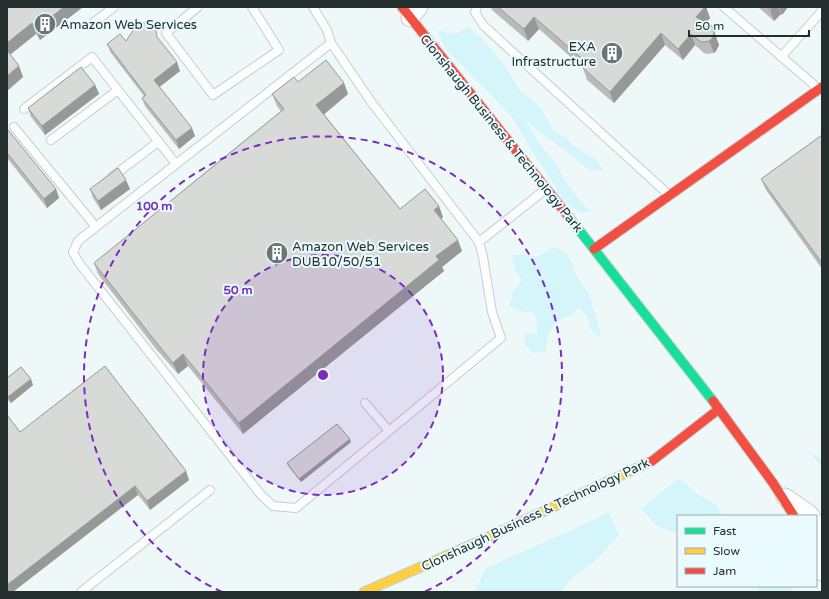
<svg xmlns="http://www.w3.org/2000/svg" width="829" height="599" font-family="'Varela Round',sans-serif">
<style>
.green{fill:#d4f5fa}
.lines{fill:none;stroke-linecap:round;stroke-linejoin:round}
.lane-casing{stroke:#c5cdce;stroke-width:10}
.street-casing{stroke:#c5cdce;stroke-width:19}
.fast-casing{stroke:#c5cdce;stroke-width:11}
.slow-casing{stroke:#c5cdce;stroke-width:11}
.jam-casing{stroke:#c5cdce;stroke-width:11}
.lane{stroke:#fcfefe;stroke-width:8}
.street{stroke:#fcfefe;stroke-width:17}
.fast{stroke:#16e098;stroke-width:9}
.slow{stroke:#ffcf43;stroke-width:9}
.jam{stroke:#f24e42;stroke-width:9}
.wall{fill:#babbb9}
.shaded-wall{fill:#979996}
.building{fill:#d8dad7;stroke:#979996}
.ring{fill:none;stroke:#7b2cbf;stroke-width:2;stroke-dasharray:7 5}
.labels{text-anchor:middle;stroke-width:4;stroke-linejoin:round;paint-order:stroke}
.poi-label{font-size:13px;fill:#252e2f;stroke:#e9fbfe;text-anchor:start}
.street-label{font-size:13px;fill:#252e2f;stroke:#e9fbfe}
.centre{fill:#7b2cbf;stroke:#e9fbfe;stroke-width:2}
.ring-label{font-size:12px;text-anchor:middle;font-weight:bold;fill:#7b2cbf;stroke:#e9fbfe;stroke-width:4;stroke-linejoin:round;paint-order:stroke}
</style>
<rect width="100%" height="100%" fill="#eef8f9"/>
<path class="green" d="M468 27 482 39 504 64 518 88 541 108 554 131 566 137 573 146 595 159 604 170H590L526 121 541 146 555 163 566 182 580 201 591 212 580 213 563 200 549 176 528 145 512 117 460 63 445 48 438 30 455 34Z
M554 247C572 255 569 259 576 275 579 281 585 287 588 293 594 308 598 323 601 338L591 330 587 316 579 308 570 316 559 320 549 332 545 352 532 353 525 344 524 333 537 334V323L534 313 521 311 509 306 514 290 522 280 515 269 512 255H526L536 257Z
M809 453 822 458V467Z
M679 478 697 494 716 504 722 516H678V534L656 525 641 509Z
M609 512 619 535 595 561 572 578 560 592H474L476 589 486 568 585 524Z
M757 586H792L793 592H758Z"/>
<g class="lines">
<g class="lane-casing">
<path id="lane" d="M198 7 166 33 213 95 279 50 252 7
M313 7 327 30 331 43 372 103 479 242 483 257 492 312 501 338 389 431 296 508 273 506 261 495 79 263 73 252 78 241 331 43
M477 7 475 12 483 25 669 195
M724 7 813 84 817 90
M93 23 114 7
M781 57 822 11
M24 109 92 57 176 164
M14 127 96 227
M51 140 118 90
M112 177 158 142
M479 242 546 189
M365 403 389 431
M81 592 210 490"/>
</g>
<g class="street-casing">
<path id="street" d="M410 18 419 7
M785 497 808 513 811 516
M816 523 822 530
M816 543 822 551
M816 565 822 572"/>
</g>
<g class="fast-casing">
<path id="fast" d="M568 216 713 401"/>
</g>
<g class="slow-casing">
<path id="slow" d="M364 592 482 540 639 467"/>
</g>
<g class="jam-casing">
<path id="jam" d="M402 7 568 216
M594 249 822 87
M713 401 773 483 794 516
M639 467 652 461 719 409"/>
</g>
<use href="#lane" class="lane"/>
<use href="#street" class="street"/>
<use href="#fast" class="fast"/>
<use href="#slow" class="slow"/>
<use href="#jam" class="jam"/>
</g>
<path class="wall" d="M7 7H83L40 40 36 34 10 55 19 66 23 77 7 91Z
M491 7H706L710 18 706 22 713 28 719 45 716 51 714 53 707 54 704 53 695 45 683 60 665 45 614 103 587 80 583 68 539 29 528 41 492 10Z
M758 7H790L789 8 788 7 782 15 781 14 774 21Z
M159 40 180 71 159 87 195 136 179 149 145 106 142 98 144 96 111 53 107 44 126 41Z
M298 82 344 83 348 94 324 114 400 209 443 217 441 219 462 251 442 267 444 271 243 434 188 366 178 374 156 349 98 274 94 263 281 111 277 106 272 94Z
M95 85 99 94 45 135 31 117 28 108Z
M7 131 56 189 59 198 47 208 7 158Z
M822 135V269L766 190 761 179Z
M90 189H130L101 210 93 198Z
M7 378 33 385 11 403 7 399Z
M20 432 189 480 150 510 138 495Z
M351 442 301 482 288 466 287 463Z"/>
<path class="shaded-wall" d="M64 7H83L40 40 36 29Z
M705 7H706L710 18 700 29 696 17Z
M772 7H778L781 14 774 21 770 10Z
M779 7H788L782 15Z
M534 17 539 29 528 41 524 29Z
M32 23 36 34 7 57V43Z
M713 28 719 45 716 51 714 53 709 41Z
M661 33 665 45 614 103 610 92Z
M691 34 695 45 683 60 678 49Z
M177 62 180 71 157 89 154 80Z
M19 66 23 77 7 91V76Z
M344 83 348 94 321 117 316 105Z
M95 85 99 94 45 135 42 126Z
M192 128 195 136 179 149 176 140Z
M126 180 130 189 101 210 98 201Z
M56 189 59 198 47 208 44 199Z
M439 206 443 217 438 222 434 210Z
M458 240 462 251 442 267 444 271 243 434 239 423 436 256Z
M183 354 188 366 178 374 173 363Z
M31 379 33 385 11 403 8 397Z
M350 439 351 442 301 482 299 479Z
M186 471 189 480 150 510 147 501Z
M135 486 138 495 13 592H7V585Z"/>
<path class="building" d="M7 7H64L36 29 32 23 7 43Z
M498 7H705L696 17 711 25 713 28 714 33 712 39 709 41 703 42 700 41 691 34 678 49 661 33 610 92 583 68 587 63 534 17 524 29Z
M767 7H772L770 10Z
M143 23H147L154 27 156 31 157 37 177 62 154 80 192 128 176 140 142 98 146 95 107 44 120 34 126 41 136 26 139 24Z
M7 50 19 66 7 76Z
M326 60 344 83 316 105 400 209 425 189 439 206 434 210 458 240 436 256 439 260 239 423 183 354 173 363 152 337 94 263 284 109 272 94 294 77 298 82Z
M81 67 95 85 42 126 28 108Z
M8 130 56 189 44 199 7 153V131Z
M822 135V263L761 179Z
M118 168 126 180 98 201 90 189Z
M105 366 186 471 147 501 135 486 7 585V415L20 432Z
M21 367 31 379 8 397 7 395V378Z
M337 424 350 439 299 479 287 463Z"/>
<circle cx="323" cy="375" r="120" fill="#7b2cbf" fill-opacity=".12"/>
<g class="ring">
<circle cx="323" cy="375" r="120"/>
<path d="M222 592A239 239 0 1 1 424 592"/>
</g>
<defs>
<g id="building-disc" transform="scale(1.15)"><circle r="9.5" fill="#6b7576" stroke="#e9fbfe"/><path d="M-4-6H4V6H1V3H-1V6H-4ZM-2.5-4.3h1.7v1.8h-1.7ZM.8-4.3h1.7v1.8H.8ZM-2.5-1h1.7V.8h-1.7ZM.8-1h1.7V.8H.8Z" fill="#fff"/></g>
</defs>
<g fill-rule="evenodd">
<use href="#building-disc" x="45" y="24"/>
<use href="#building-disc" x="612" y="53"/>
<use href="#building-disc" x="277" y="253"/>
</g>
<g class="labels">
<g class="poi-label">
<text x="60" y="29">Amazon Web Services</text>
<text x="596" y="51" text-anchor="end">EXA<tspan x="596" dy="15">Infrastructure</tspan></text>
<text x="292" y="251">Amazon Web Services<tspan x="292" dy="15">DUB10/50/51</tspan></text>
</g>
<g class="street-label">
<text transform="translate(502 133) rotate(51)" y="5">Clonshaugh Business &amp; Technology Park</text>
<text transform="translate(535 514) rotate(-25)" y="5">Clonshaugh Business &amp; Technology Park</text>
</g>
</g>
<circle cx="323" cy="375" r="6" class="centre"/>
<g class="ring-label">
<text x="154" y="210">100 m</text>
<text x="238" y="294">50 m</text>
</g>
<rect width="829" height="599" fill="none" stroke="#252e2f" stroke-width="16"/>
<rect x="677" y="515" width="140" height="72" fill="#e9fbfe" stroke="#9ba9ab"/>
<rect x="685" y="528" width="20" height="6" fill="#16e098" stroke="#9ba9ab"/>
<text x="713" y="535" font-size="12" fill="#252e2f">Fast</text>
<rect x="685" y="548" width="20" height="6" fill="#ffcf43" stroke="#9ba9ab"/>
<text x="713" y="555" font-size="12" fill="#252e2f">Slow</text>
<rect x="685" y="568" width="20" height="6" fill="#f24e42" stroke="#9ba9ab"/>
<text x="713" y="575" font-size="12" fill="#252e2f">Jam</text>
<path d="M689 30v6h120v-6" fill="none" stroke="#252e2f" stroke-width="2"/>
<text x="695" y="30" font-size="12" fill="#252e2f" stroke="#e9fbfe" stroke-width="3" paint-order="stroke">50 m</text>
</svg>
